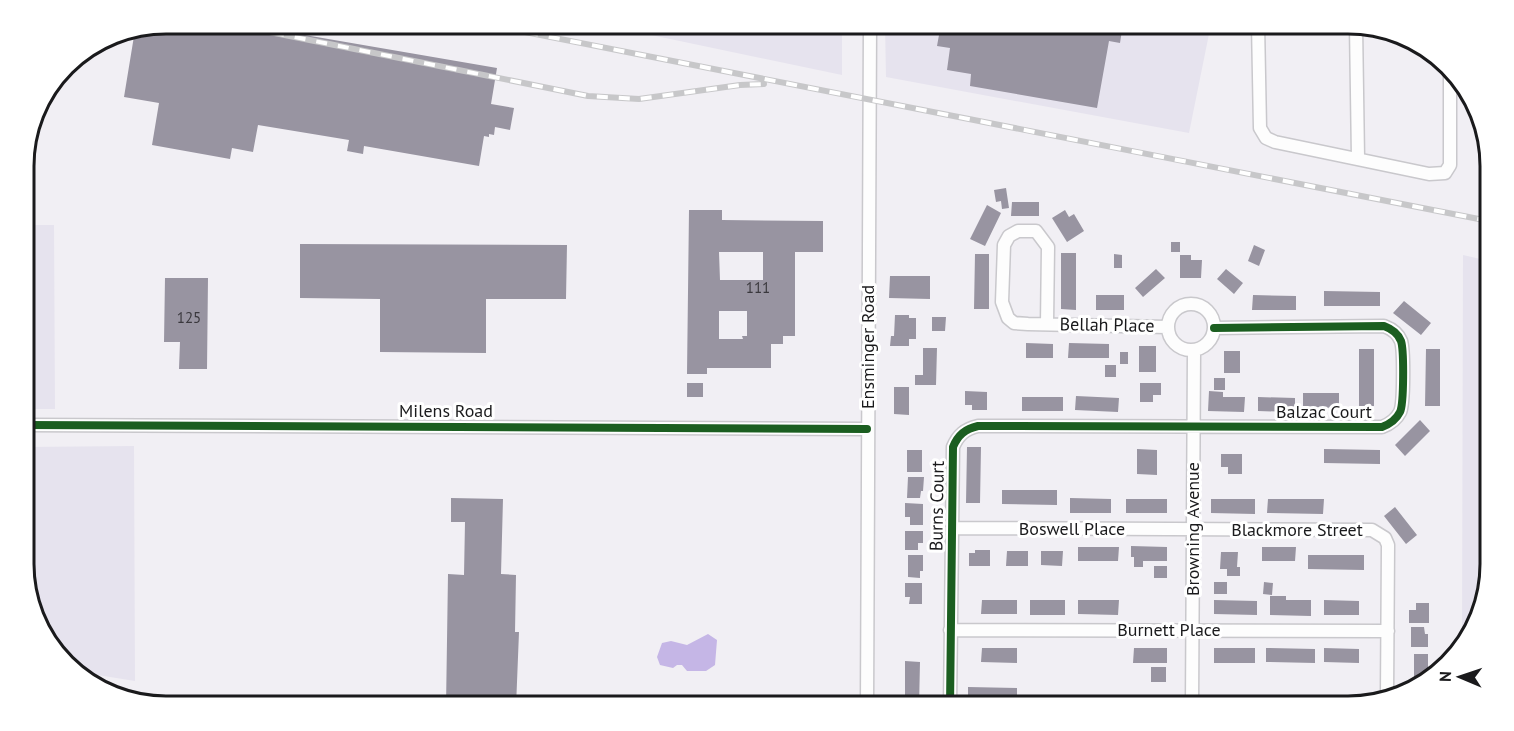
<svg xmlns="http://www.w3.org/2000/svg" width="1514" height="731" font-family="'PT Sans',sans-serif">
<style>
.built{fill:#e6e3ee}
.water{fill:#c5b6e6}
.building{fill:#9894a1;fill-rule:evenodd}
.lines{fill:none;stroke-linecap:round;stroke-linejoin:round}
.minor-casing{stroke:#c9c8cc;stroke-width:15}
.minor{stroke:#fdfdfd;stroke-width:12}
.rail-casing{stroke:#c7c7c9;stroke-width:6}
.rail{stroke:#fff;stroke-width:4;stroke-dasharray:11;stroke-linecap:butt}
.cycleway-casing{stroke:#fff;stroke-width:11}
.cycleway{stroke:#1b5e20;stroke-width:8}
.labels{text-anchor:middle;stroke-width:6;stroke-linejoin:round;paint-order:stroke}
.number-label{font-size:15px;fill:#3a383d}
.street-label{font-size:18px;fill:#1a1a1c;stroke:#fff}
.rim{fill:none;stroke:#1a1a1c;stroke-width:3}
</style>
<rect width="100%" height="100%" fill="#f1eff4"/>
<path class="built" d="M599 24H842V75Z
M885 24H1211L1189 133 886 77Z
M24 225H54L55 409H25Z
M1463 255 1489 261 1490 564 1475 627 1462 642Z
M134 446 135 681 79 672 53 651 25 583V447Z"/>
<path class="water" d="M708 634 717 640 715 665 706 671H687L682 665H677L673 668 660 665 657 657 662 643 671 641 687 645Z"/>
<path class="building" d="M167 24H241L497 68 491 104 514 108 510 130 495 127 494 135 489 134V137L484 136 479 166 364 146 363 154 347 151 349 140 258 125 253 152 232 148 230 159 152 145 159 103 124 97 135 30Z
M941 24H1123L1120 43 1109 41 1097 108 970 86 971 74 947 70 950 48 937 46Z
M1006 188 1009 208 1002 209 1001 201 996 202 994 190Z
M1012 202H1039V216H1011Z
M987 205 1001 213 985 246 970 239Z
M689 210H722V220L823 221V252H795V336H783V344H771V368H707V374H687ZM719 252H763V280H720ZM719 311H747V336H742L743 339H719Z
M1065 210 1069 217 1074 214 1084 231 1067 242 1052 218Z
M1171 242H1180V252H1171Z
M300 244 567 245 566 299H486V353L380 352V299L300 298Z
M1254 245 1265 250 1259 266 1248 261Z
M1061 253H1076V310L1061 309Z
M975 254H989V309H974Z
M1114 254 1122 255V268H1114Z
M1180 255H1191V260H1202L1201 278H1180Z
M1156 269 1165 278 1143 297 1135 288Z
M1226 269 1243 283 1234 294 1217 279Z
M890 276H930V299L889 298Z
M165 278H208L207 369H179L180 342H164Z
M1324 291 1380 292V306H1324Z
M1096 295H1124V310H1096Z
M1253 295 1296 296V310H1252Z
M1404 301 1431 323 1421 335 1393 313Z
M895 315H909V318H916V339H909V346H890L891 336H894Z
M932 317H946L945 331H932Z
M1026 343 1053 344V358H1026Z
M1069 343 1109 344V358H1068Z
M1139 346H1156V372H1139Z
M923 348H937L936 385H915V375H923Z
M1359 349H1374V406H1359Z
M1426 349H1440V406H1425Z
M1224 351H1240V373H1224Z
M1120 352H1128V364H1120Z
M1105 365H1116V377H1105Z
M1214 378H1225V390H1214Z
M687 383H703V397H687Z
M1140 383H1161V395H1153V402H1140Z
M894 387H909V415L894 414Z
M965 391 987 392V410H972V405H965Z
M1209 391 1223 392V397H1245L1244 412 1208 411Z
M1303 393H1339V408L1303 407Z
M1076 396 1119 398 1118 412 1075 410Z
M1022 397H1063V411H1022Z
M1258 397 1295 398V412L1258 411Z
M1420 420 1430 431 1405 456 1395 445Z
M967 447H981L980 503H966Z
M1137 449 1157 450V475L1137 474Z
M1324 449 1380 450V464L1324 463Z
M907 450H922V472H907Z
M1221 454H1242V474H1228V467H1221Z
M908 477H924L923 491H921L920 498H907Z
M1002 490H1057V505L1002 504Z
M451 498 503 499 501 574 516 575 515 632H519L516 707H446L448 574 464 575 465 522H451Z
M1070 498 1111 499V513H1070Z
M1126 499H1167V513H1126Z
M1211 499H1255V514L1211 513Z
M1268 499H1324L1323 514 1267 513Z
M905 503 923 504V525H910V517H905Z
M1395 507 1417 535 1406 544 1384 516Z
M905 531H923V543H918V550H905Z
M1131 546 1167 547V561H1143V567H1134V557H1131Z
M1078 547H1119L1118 561H1078Z
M1262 547H1296L1295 561H1262Z
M975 550H990V566H969V553H975Z
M1007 551H1028V566H1006Z
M1041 551H1063L1062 566 1041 565Z
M1221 552H1238L1237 567H1240V576H1227V569H1220Z
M908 555H923V571H920V578L908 577Z
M1308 555H1364V570L1308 569Z
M1154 566H1167V578H1154Z
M1214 582H1227V594H1214Z
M1264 582 1273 583 1272 595 1263 594Z
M905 583H922V604H909L910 597H905Z
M1270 596H1286V600H1311V616L1270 615Z
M982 600H1017V614H981Z
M1030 600H1065V615H1030Z
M1078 600H1119L1118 615 1078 614Z
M1214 600 1257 601V615L1214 614Z
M1324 600 1359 601V615H1324Z
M1416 603H1429V623H1409V610H1416Z
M1411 627H1424L1425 634H1428V647H1411Z
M982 648H1017V663L981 662Z
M1134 648H1167V663H1133Z
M1214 648H1255V663H1214Z
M1266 648 1315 649V663L1266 662Z
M1324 648 1359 649V663L1324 662Z
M1414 654H1428V681L1414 687Z
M905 661 920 662 919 707H905Z
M1151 667H1166V682H1151Z
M968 687 1017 688V707H968Z
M1098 696H1121V707H1099Z
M1134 702H1167V707H1134Z
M1214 702H1255L1254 707H1214Z
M1270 702H1311V707H1270Z
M1324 702H1359V706L1324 707Z"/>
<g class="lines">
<g class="minor-casing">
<path id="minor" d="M1258 24 1260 128 1266 138 1275 142 1429 174 1445 173 1450 165V72
M1356 26 1358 158
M1168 327a23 23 0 1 1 46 0a23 23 0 1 1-46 0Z
M1047 324 1048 247 1036 231H1018L1009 236 1004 245 1002 302 1008 318 1014 323 1028 324 1167 327
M25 425 867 429
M952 528 1372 530 1385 538 1388 545 1387 696
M950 630 1388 631
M867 707 870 24
M950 707 953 447C958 435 965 429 978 426L1382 427C1390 424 1396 420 1400 412 1404 404 1404 350 1401 341 1398 333 1392 329 1384 326L1214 328
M1192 707 1194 351"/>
</g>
<use href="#minor" class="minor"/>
<g class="rail-casing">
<path id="rail" d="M230 24 588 96 639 99 740 85 764 84
M484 24 1489 221"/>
</g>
<use href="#rail" class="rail"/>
<g class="cycleway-casing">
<path id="cycleway" d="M25 425 867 429
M950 707 953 447C958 435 965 429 978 426L1382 427C1390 424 1396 420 1400 412 1404 404 1404 350 1401 341 1398 333 1392 329 1384 326L1214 328"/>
</g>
<use href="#cycleway" class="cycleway"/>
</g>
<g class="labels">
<g class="number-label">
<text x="758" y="293">111</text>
<text x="189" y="323">125</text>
</g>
<g class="street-label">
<text transform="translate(1107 325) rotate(1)" y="6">Bellah Place</text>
<text transform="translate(868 347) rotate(-90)" y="6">Ensminger Road</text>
<text x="446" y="417">Milens Road</text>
<text x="1324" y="418">Balzac Court</text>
<text transform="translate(937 506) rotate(-89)" y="6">Burns Court</text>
<text x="1072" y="535">Boswell Place</text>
<text transform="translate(1193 529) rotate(-90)" y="6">Browning Avenue</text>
<text x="1297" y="536">Blackmore Street</text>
<text x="1169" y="636">Burnett Place</text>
</g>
</g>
<path d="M0 0H1514V731H0ZM166 34H1348A132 132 0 0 1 1480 166V564A132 132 0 0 1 1348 696H166A132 132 0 0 1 34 564V166A132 132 0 0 1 166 34Z" fill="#fff" fill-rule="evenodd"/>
<path class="rim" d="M166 34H1348A132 132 0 0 1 1480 166V564A132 132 0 0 1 1348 696H166A132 132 0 0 1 34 564V166A132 132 0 0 1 166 34Z"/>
<g transform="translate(1460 677) rotate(272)" stroke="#ffffff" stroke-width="4.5" paint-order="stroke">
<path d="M0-4.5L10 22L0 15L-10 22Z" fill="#1a1a1c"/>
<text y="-9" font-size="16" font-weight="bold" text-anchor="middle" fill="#1a1a1c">N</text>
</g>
</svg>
